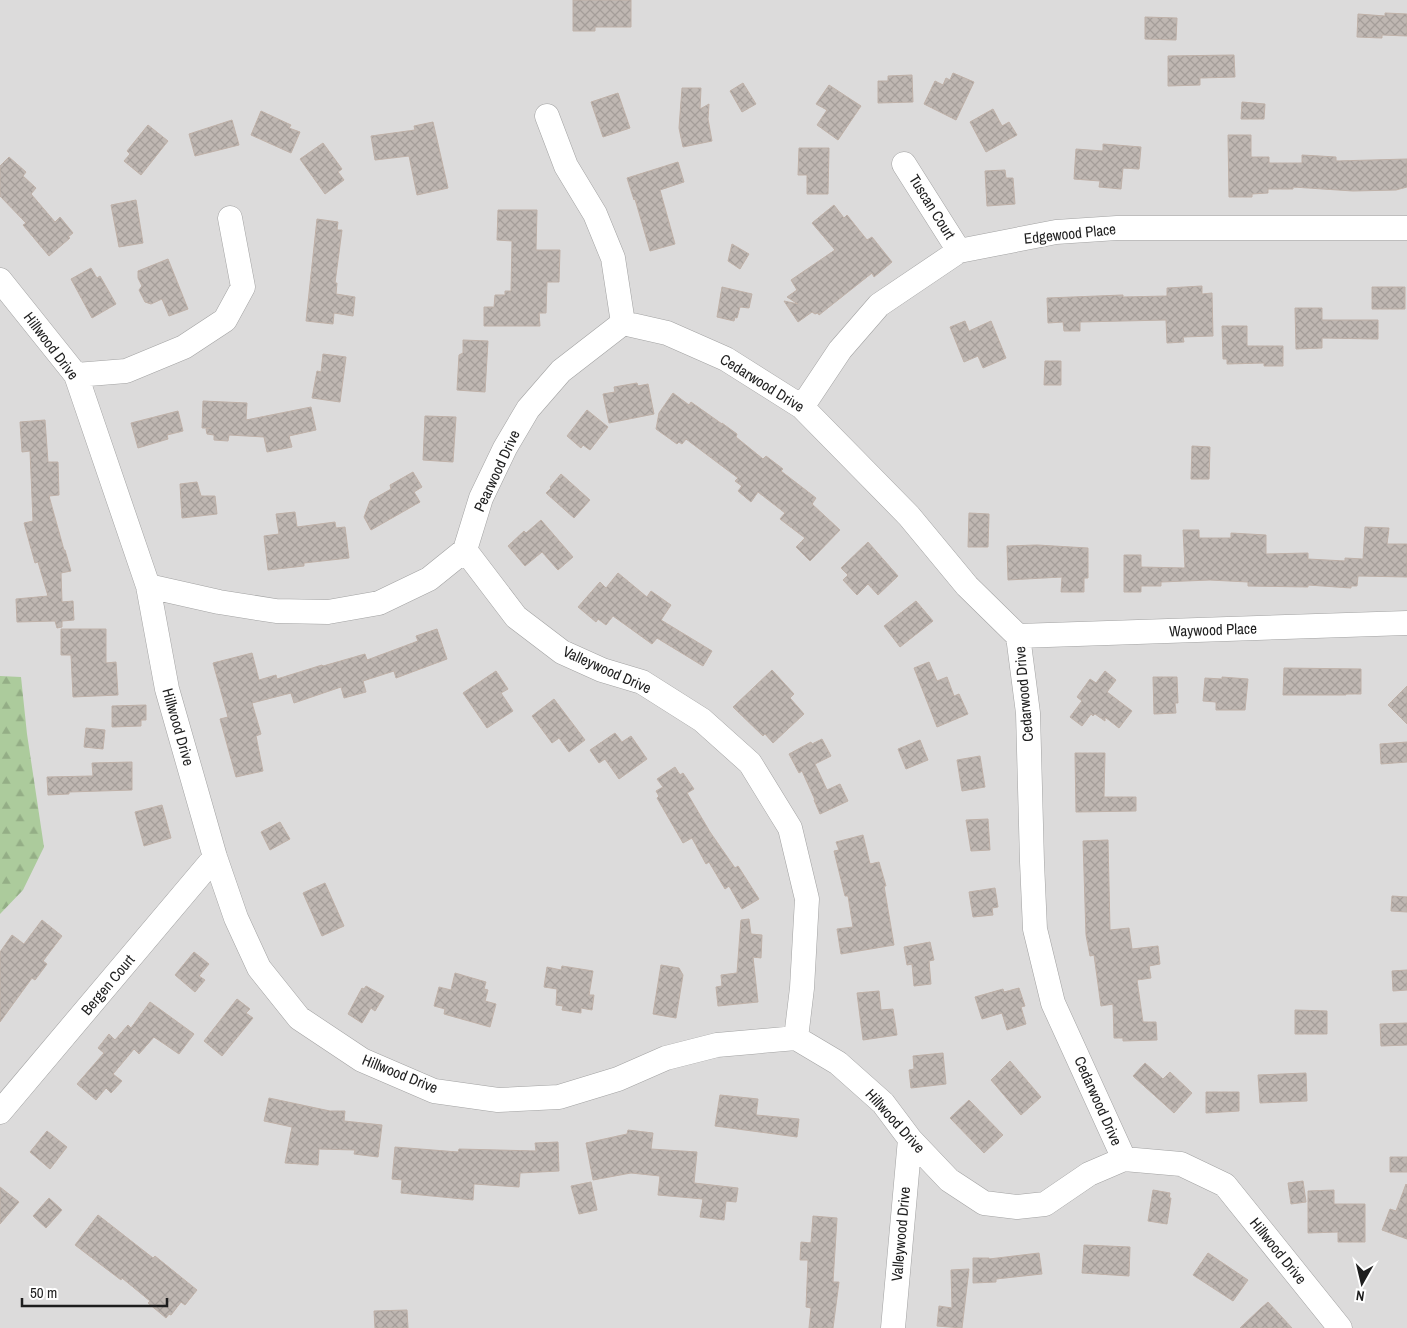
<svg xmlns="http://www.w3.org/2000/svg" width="1407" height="1328" font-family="'Archivo Narrow',sans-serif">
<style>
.residential{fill:#dcdbdb}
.forest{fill:url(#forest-firs)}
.building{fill:url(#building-cross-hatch);stroke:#bfb1a8}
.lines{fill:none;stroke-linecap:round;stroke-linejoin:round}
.street-casing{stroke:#a2a2a2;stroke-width:25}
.street{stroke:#fff;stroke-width:24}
.labels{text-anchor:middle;stroke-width:4;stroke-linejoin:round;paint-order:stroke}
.street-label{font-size:15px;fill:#1e1e1e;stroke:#fff}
</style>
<defs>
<pattern id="forest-firs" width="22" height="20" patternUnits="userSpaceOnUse" patternTransform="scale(1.25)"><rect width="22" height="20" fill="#accb9c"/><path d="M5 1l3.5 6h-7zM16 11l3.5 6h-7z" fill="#94ae86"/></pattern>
<pattern id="building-cross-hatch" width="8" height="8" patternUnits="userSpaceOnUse" patternTransform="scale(1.25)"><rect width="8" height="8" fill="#bfb7b2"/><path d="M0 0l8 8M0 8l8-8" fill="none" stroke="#a49d99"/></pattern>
</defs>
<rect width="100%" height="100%" fill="#efebe5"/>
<path class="residential" d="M0 0H1407V1328H0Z"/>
<path class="forest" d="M0 676 21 677 27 734 44 847 23 890 0 914Z"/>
<path class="building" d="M573 0H631V27H595V31H573Z
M1385 13 1407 14V36L1382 35V38L1357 37 1358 14 1385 16Z
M1145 17 1177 18 1176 40 1145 39Z
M1234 55 1235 77 1200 78V85L1168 86V56Z
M953 73 974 82 956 120 924 104 935 81 943 85 946 78 950 80Z
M912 75 913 102 878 103V81H888V76Z
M743 83 756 104 742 112 730 91Z
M829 85 861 106 838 140 817 125 827 110 816 104Z
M682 88H701L700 109 709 104 708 119 712 141 683 147 679 128Z
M618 93 630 128 603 137 591 102Z
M1242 102 1265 104 1264 119H1241Z
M993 109 1002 126 1009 122 1017 135 986 152 970 122Z
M261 111 291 125 289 128 300 132 291 153 251 135Z
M232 120 239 145 195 156 189 134Z
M433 122 448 188 417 195 409 156 375 160 371 136 415 130 414 126Z
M148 125 168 141 141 175 124 161 130 154 127 151Z
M1228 135H1251V157H1269V163H1302V155L1336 157V161L1407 159V187L1396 190 1353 191 1293 187V189H1268V193L1252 194V197H1229Z
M323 143 342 169 338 172 344 180 325 194 300 159Z
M1103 144 1141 147 1139 169 1123 168 1121 189 1099 187 1100 181 1074 179 1076 149 1103 151Z
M799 148H829L828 194H807V175H798Z
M9 157 26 172 23 176 36 188 31 194 55 222 60 217 73 233 68 237 70 238 49 256 23 225 26 223 0 196V166Z
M678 162 684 182 660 190 675 244 650 251 635 199 634 200 627 178Z
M1005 170 1006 178H1013L1015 204 987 206 985 171Z
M136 200 143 243 119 247 111 205Z
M834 205 844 218 847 215 867 240 872 237 892 262 874 277 872 273 819 315 818 313 815 314 812 312 798 322 784 301 798 304 787 297 797 290 791 280 835 250 812 223Z
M498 210H537L536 250H560L559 282H547L546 313H539L540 326H484V307H494L495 295H505V291H511L512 241 497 240Z
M317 219 338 222 337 230H342L335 283H337L336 294 355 297 353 316 334 313 333 324 306 321Z
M732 244 749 254 740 269 728 261Z
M168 259 188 309 169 316 162 299 151 304 145 302 139 290 142 286 138 278V271Z
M91 268 97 278 100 276 116 304 92 318 71 279Z
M1202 286V294L1212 293 1213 336 1183 337 1184 342 1167 343 1166 320 1080 322V331H1064L1063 322 1048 323 1047 298 1123 295V297L1167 296V288Z
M722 287 752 294 749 308 740 307 737 318 735 317 734 321 717 317Z
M1372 287H1405V309H1372Z
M1295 308H1322V320H1378V339L1322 338V348L1296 349Z
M965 321 969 331 991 321 1006 358 983 368 978 356 964 362 950 327Z
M1222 326H1247V346H1283V366H1264V363L1227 364V359H1223Z
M463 340 488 341 485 392 457 390 459 355 463 353Z
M323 354 346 357 340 402 312 398 317 371 321 372Z
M1045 361H1061V385H1044Z
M637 383 638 386 648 384 654 414 609 423 603 394 615 392 614 387Z
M673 393 689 405 691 402 722 424V423L737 434 736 437 763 459 766 456 783 469 781 471 816 498 812 504 840 530 810 561 796 547 805 538 780 519 785 513 758 492 751 502 738 491 742 486 735 481 738 478 686 439 682 444 679 442 677 444 656 429 659 413Z
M203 401 247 403 246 420 311 407 316 430 289 436 292 447 267 452 264 437 229 435 228 441 214 440V435L207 434 206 429 211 428H202Z
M587 410 608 427 590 450 583 445 581 448 567 436Z
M178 411 183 431 167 435 168 439 138 448 131 423Z
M425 416 456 417 453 462 423 460Z
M45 420 48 462H58L59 495 49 496 64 550H65L71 571 61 573 62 602 73 601 74 620 62 621V627L57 628 55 621 17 622 16 599 48 596 38 562 35 563 24 523 33 521 30 451 22 452 20 422Z
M1192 446 1210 447 1209 479H1191Z
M413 472 422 487 414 492 420 502 371 530 364 517 370 501 391 489 390 485Z
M561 474 590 500 574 518 546 493 551 488 550 487Z
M197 482 201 496H215L217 514 182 518 180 484Z
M295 512 297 527 335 522 336 528 345 527 349 558 304 563V566L268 570 264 536 279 534 276 514Z
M969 513 989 514 988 547H968Z
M541 520 573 557 558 570 542 552 525 566 508 546 524 531 526 533Z
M1365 527 1389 528 1387 544H1407V577L1358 576 1357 586H1351V588L1308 585V587L1248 586V582L1210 580 1161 582V586H1141V592H1124V555H1141V567L1185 568 1183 530H1199V538H1231V533L1266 535V554L1308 553V559L1345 561V558L1363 559Z
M868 542 898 576 878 595 868 584 857 595 843 580 848 575 841 568Z
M1037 545 1088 548V578H1084V592H1061L1062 577 1008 580 1007 546Z
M618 573 647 597 651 591 671 605 661 620 712 651 703 666 657 638 652 644 613 616 606 625 598 619 596 622 578 607 600 582 606 588Z
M916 601 933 621 900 647 884 626Z
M61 629H106V663L116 662 118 695 73 697 71 655H61Z
M437 629 447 659 396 678 394 671 363 681 366 692 344 698 341 687 294 703 291 693 252 703 261 734 256 736 263 771 236 777 220 719 228 717 213 663 252 653 259 680 276 675 277 679 322 665 323 666 365 654 367 660 418 641 416 636Z
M929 662 937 681 947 677 954 696 959 694 968 714 937 727 914 668Z
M1284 668 1361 669V694H1346V695H1283Z
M772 670 794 694 790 698 804 714 773 743 765 734 763 736 733 707Z
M496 671 508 689 501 693 513 711 487 728 463 693Z
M1105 671 1116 680 1107 692 1132 711 1119 728 1105 717V721L1095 714 1093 716 1091 714 1082 726 1070 717 1082 701 1077 697 1090 679 1096 683Z
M1153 677H1177L1178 703H1175L1176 713 1154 714Z
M1222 677 1248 679 1245 710H1216V702L1203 701 1205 678 1222 679Z
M1407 686V724L1388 705Z
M554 699 585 740 569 752 559 738 552 743 532 716Z
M146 705V720H141V726L112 727V706Z
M86 728 105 730 103 749 84 747Z
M615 733 622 742 631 736 647 759 619 779 605 759 599 763 590 750Z
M822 739 831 756 815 764 827 790 840 784 848 801 820 814 814 800H815L802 771 799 773 789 754 811 742 812 744Z
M920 740 928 760 906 769 898 749Z
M1407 742V762L1381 764 1380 744Z
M1075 753H1105L1104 797H1136V811L1076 812Z
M980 756 985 787 962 791 957 760Z
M132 762V790L69 792V794L48 795 47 777 93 776 92 763Z
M675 767 680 775 683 773 694 789 687 793 710 832 735 868 738 866 759 899 742 909 729 886 725 889 709 862 706 864 692 838 683 843 657 798 659 796 656 791 663 787 657 779Z
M162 805 171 838 144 846 135 812Z
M988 819 990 850 971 851 966 820Z
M280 822 290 839 270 850 261 832Z
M863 835 870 864 879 862 886 886H884L894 945 841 954 837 929 853 927 848 896H845L834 851 839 850 836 842Z
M1108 840 1110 930 1129 928 1132 949 1158 946 1160 964 1149 966 1151 978 1137 980 1143 1022H1156L1157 1040 1123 1041V1038H1114L1113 1004 1101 1006 1094 955 1090 956 1086 935 1083 841Z
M325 883 344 926 322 936 303 893Z
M995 888 998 907 992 908 993 915 973 917 969 892Z
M1392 896 1407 897V912L1391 911Z
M749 919 751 934 762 935 761 958 753 957 758 1002 718 1006 716 987 722 986 721 975 737 973 741 920Z
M42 920 62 936 43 961 47 964 35 980 32 978 0 1022V952L12 935 24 944Z
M930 942 934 960 929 961 931 984 914 986 912 964 907 965 904 947Z
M194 952 209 964 199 976 205 980 195 992 175 975Z
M661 965 679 968 683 975 676 1018 653 1014Z
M562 966 593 971 589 995H594L592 1010 581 1008V1013L562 1010 563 1006 556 1005 557 989 544 987 547 967 561 970Z
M1407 970V990L1393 991 1392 971Z
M455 973 486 982 484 989 488 990 485 1001 496 1004 490 1027 444 1014 445 1009 434 1006 439 987 451 990Z
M366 986 384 996 375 1011 371 1008 362 1023 348 1014 362 988 364 989Z
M1019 988 1025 1006 1021 1007 1026 1024 1007 1030 1002 1013 982 1019 975 997 1003 989 1004 992Z
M879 991 881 1010 893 1009 897 1035 863 1040 857 993Z
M237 999 250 1009 246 1013 253 1018 222 1056 204 1041Z
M150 1002 194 1034 179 1054 154 1037 139 1054 134 1049 113 1074 122 1081 111 1093 106 1088 96 1100 77 1084 104 1053 98 1048 109 1034 115 1040 128 1025 131 1028Z
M1295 1010 1327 1011V1034H1295Z
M1407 1023V1045L1381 1046 1380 1024Z
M943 1053 946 1084 911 1088 909 1070 914 1069 913 1056Z
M1010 1061 1041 1097 1021 1115 991 1080Z
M1145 1063 1163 1079 1170 1072 1192 1093 1174 1113 1133 1076Z
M1306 1073 1307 1101 1260 1103 1258 1075Z
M1206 1092H1239V1111L1206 1113Z
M720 1095 758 1099 756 1115 799 1119 797 1137 715 1126Z
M269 1098 330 1111H345L344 1121 382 1125 378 1157 354 1154 355 1150 319 1149 318 1165 285 1163 292 1127 264 1121Z
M969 1100 1003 1135 984 1153 950 1118Z
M628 1130 653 1133 651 1149 697 1152 694 1183 738 1188 736 1202 726 1201 724 1220 700 1217 703 1199 658 1195 660 1176 631 1173 593 1180 586 1143 627 1134Z
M47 1131 67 1147 50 1169 30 1152Z
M558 1142 559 1171 520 1173 519 1187 474 1184 473 1200 401 1193 402 1180 392 1179 395 1147 458 1152 459 1149 536 1151 535 1143Z
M1390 1157H1407V1172H1390Z
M1303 1181 1306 1202 1291 1204 1288 1183Z
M591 1182 597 1210 579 1214 571 1186Z
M1406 1184 1407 1185V1239L1382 1230 1390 1209 1396 1211Z
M0 1187 19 1202 0 1224Z
M1153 1190 1170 1193 1169 1198H1171L1167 1224 1148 1221Z
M1334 1190V1204H1365V1242H1338V1232L1308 1233V1191Z
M49 1198 62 1210 46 1228 33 1216Z
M98 1215 153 1258 155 1256 197 1290 185 1305 181 1302 171 1315 169 1314 166 1318 148 1303 150 1301 122 1278 121 1280 75 1245Z
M813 1216 837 1218 833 1282H839L833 1328H809L811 1308 806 1307 808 1260H800L801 1242 811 1243Z
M1084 1245 1130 1247 1129 1276 1082 1273Z
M1039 1253 1042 1274 996 1279V1282L973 1283V1258H989V1259Z
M1208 1253 1248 1280 1233 1301 1193 1275Z
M969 1269 962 1328 937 1326 939 1306 952 1308 951 1270Z
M1268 1302 1292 1328H1240L1260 1309Z
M407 1310 408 1328H375L374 1311Z"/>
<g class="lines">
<g class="street-casing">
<path id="street" d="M547 116 566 166 595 214 613 258 623 323
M904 164 959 251
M0 280 76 375 148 586 167 689 215 857 236 918 259 968 299 1018 362 1060 434 1091 498 1100 559 1097 618 1079 666 1058 717 1045 796 1038 838 1063 883 1103 910 1139 949 1180 984 1203 1017 1207 1045 1204 1089 1174 1124 1159 1181 1164 1225 1185 1340 1328
M623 323 667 333 726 359 802 407 909 516 967 586 1018 636 1028 713 1032 862 1035 929 1053 1003 1124 1159
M76 375 126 371 184 347 225 320 243 287 230 218
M802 407 840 350 879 305 959 251 1056 232 1117 228H1407
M465 550 516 617 562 652 602 670 642 682 702 720 750 763 790 828 807 899 802 988 796 1038
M148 586 219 602 276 611 328 612 379 603 429 579 465 550 481 498 505 448 528 409 561 371 623 323
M1018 636 1407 623
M0 1112 215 857
M893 1328 910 1139"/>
</g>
<use href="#street" class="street"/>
</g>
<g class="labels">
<g class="street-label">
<text transform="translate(932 207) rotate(58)" y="5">Tuscan Court</text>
<text transform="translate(1070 234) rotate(-6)" y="5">Edgewood Place</text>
<text transform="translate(51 346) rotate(53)" y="5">Hillwood Drive</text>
<text transform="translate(762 383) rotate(32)" y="5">Cedarwood Drive</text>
<text transform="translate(497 471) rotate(-65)" y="5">Pearwood Drive</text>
<text transform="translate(1213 630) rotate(-2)" y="5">Waywood Place</text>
<text transform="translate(607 670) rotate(24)" y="5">Valleywood Drive</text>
<text transform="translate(1024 694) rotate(-95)" y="5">Cedarwood Drive</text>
<text transform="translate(178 727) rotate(74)" y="5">Hillwood Drive</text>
<text transform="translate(108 985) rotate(-50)" y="5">Bergen Court</text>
<text transform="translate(400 1074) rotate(22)" y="5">Hillwood Drive</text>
<text transform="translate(1098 1101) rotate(66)" y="5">Cedarwood Drive</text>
<text transform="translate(895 1121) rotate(48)" y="5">Hillwood Drive</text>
<text transform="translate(901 1234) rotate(-85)" y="5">Valleywood Drive</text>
<text transform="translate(1278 1251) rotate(51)" y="5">Hillwood Drive</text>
</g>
</g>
<g transform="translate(1362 1283) rotate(188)" stroke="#ffffff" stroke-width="4" paint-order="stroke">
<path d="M0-4L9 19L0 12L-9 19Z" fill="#1e1e1e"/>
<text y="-8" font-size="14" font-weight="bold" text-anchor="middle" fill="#1e1e1e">N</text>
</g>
<path d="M22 1298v8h145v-8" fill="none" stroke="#1e1e1e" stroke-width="2.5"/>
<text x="30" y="1298" font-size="15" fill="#1e1e1e" stroke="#ffffff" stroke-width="4" paint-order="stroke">50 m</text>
</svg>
